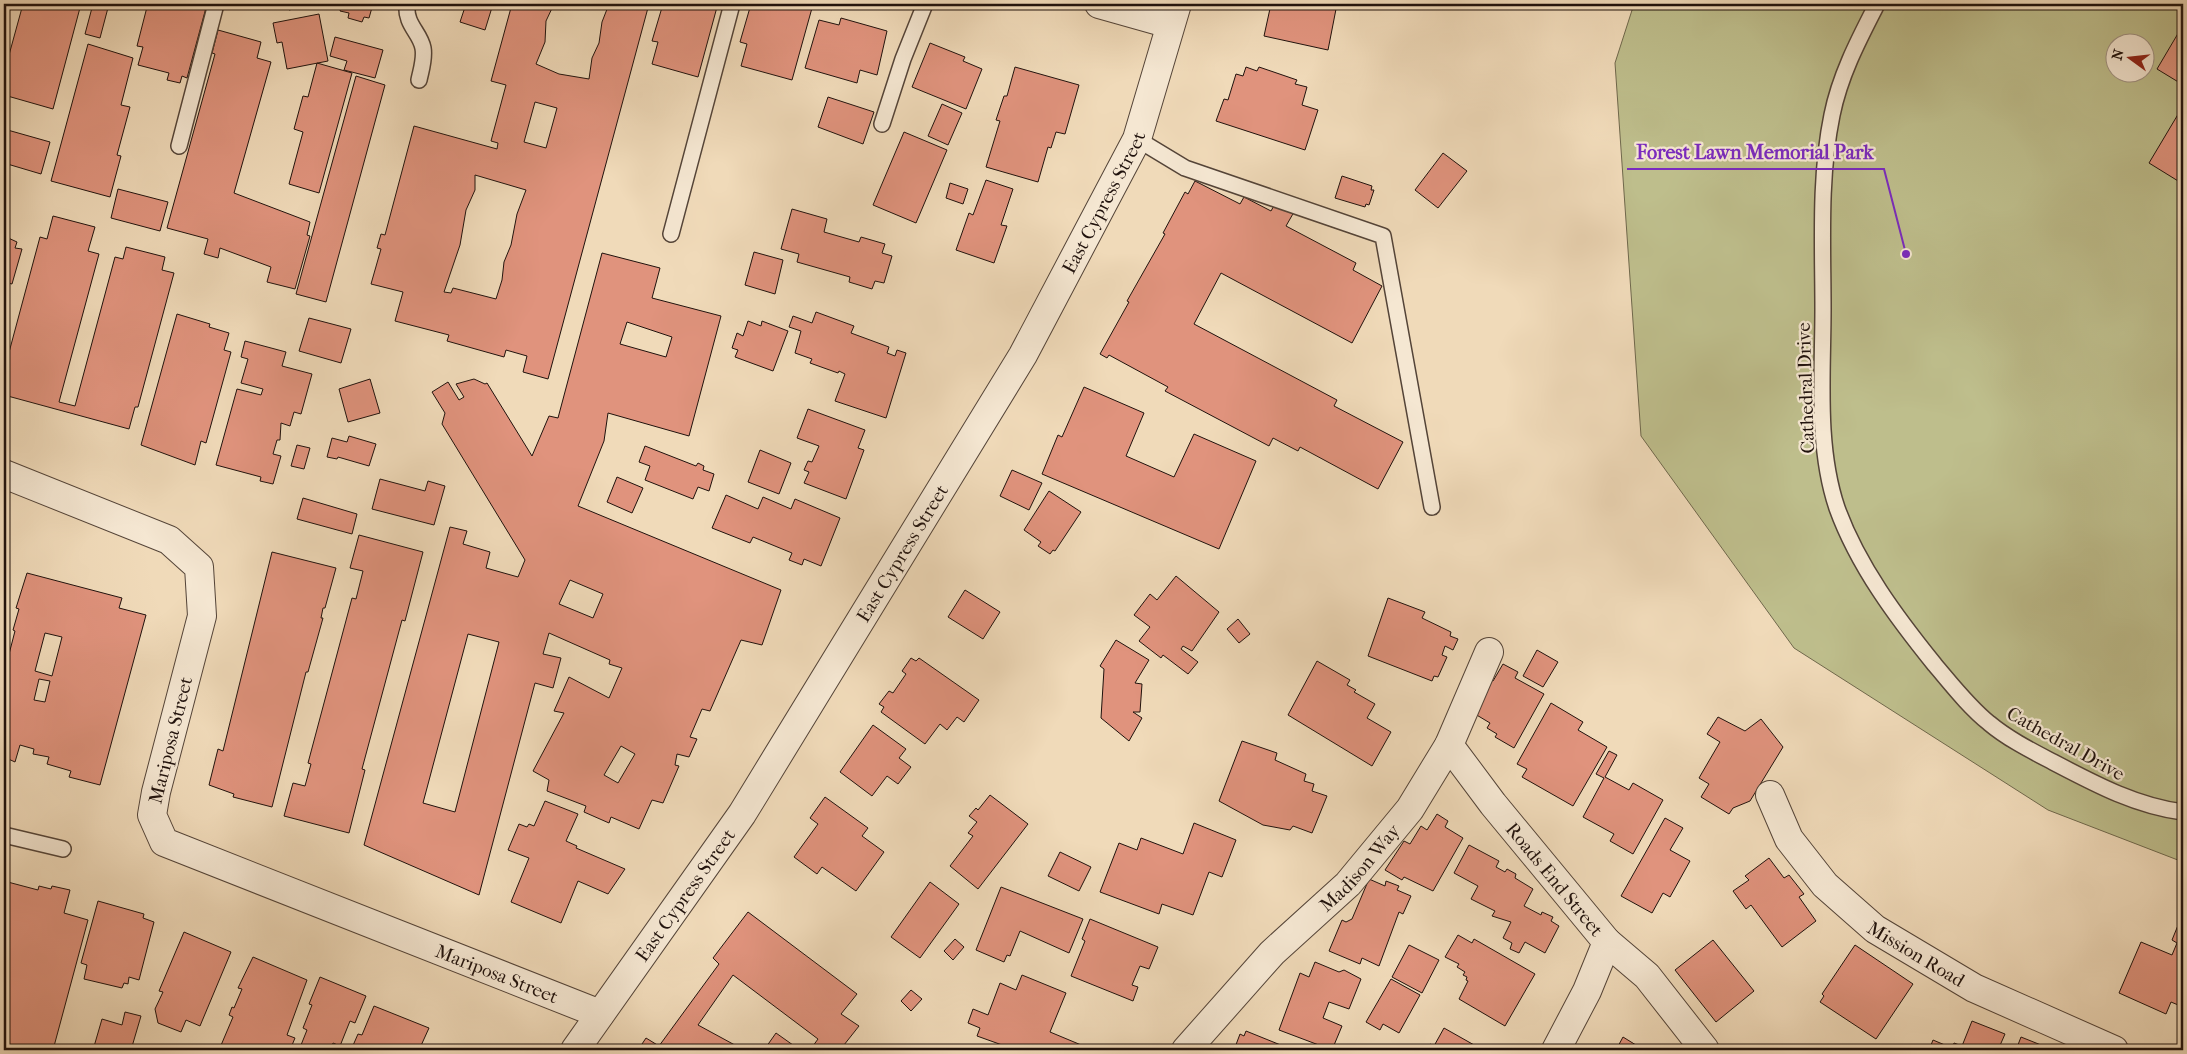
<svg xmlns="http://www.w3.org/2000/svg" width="2187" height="1054" font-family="'IM FELL French Canon',serif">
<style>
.green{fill:#bebe8c;stroke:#6f684c;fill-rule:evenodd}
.building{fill:#e0937d;stroke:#20120d;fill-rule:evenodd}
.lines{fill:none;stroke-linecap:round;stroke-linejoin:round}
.service-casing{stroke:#544438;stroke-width:18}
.minor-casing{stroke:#544438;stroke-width:30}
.service{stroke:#f5e7d2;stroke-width:15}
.minor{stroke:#f5e7d2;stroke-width:28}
.labels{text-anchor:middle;stroke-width:4.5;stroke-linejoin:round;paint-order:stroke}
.street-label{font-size:19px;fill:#20120d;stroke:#f5e7d2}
.leader{fill:none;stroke:#7b2cbf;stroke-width:2}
.callout-dot{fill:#7b2cbf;stroke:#f5e7d2;stroke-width:2}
.callout-label{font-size:20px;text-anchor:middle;font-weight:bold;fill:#7b2cbf;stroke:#f5e7d2;stroke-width:4.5;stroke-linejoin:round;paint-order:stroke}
</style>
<rect width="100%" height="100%" fill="#f0dab9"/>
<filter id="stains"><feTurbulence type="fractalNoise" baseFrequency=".004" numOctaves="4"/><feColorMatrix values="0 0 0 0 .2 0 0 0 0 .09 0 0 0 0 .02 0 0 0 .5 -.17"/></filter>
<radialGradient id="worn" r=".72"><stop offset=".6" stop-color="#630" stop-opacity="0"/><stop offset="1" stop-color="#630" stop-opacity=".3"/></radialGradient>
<path class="green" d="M1634 4H2183V862L2048 810 1794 648 1641 436 1615 63ZM2114 42H2144V72H2114Z"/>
<path class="building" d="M23 4H81L53 109 4 95V53L9 55Z
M93 4H109L100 38 85 34Z
M154 4H207L187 78 182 76 180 83 167 80 169 73 138 65 143 47 137 46 147 7 153 9Z
M287 4H314L289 10Z
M342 4H373L369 18 364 17 362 22 348 18 349 13 340 11Z
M466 4H493L485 30 460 22Z
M512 4H554L546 21 545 42 536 64 559 74 589 79 592 58 599 43 602 22 609 4H649L548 379 523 372 527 356 506 350 504 357 447 341 449 335 395 321 403 292 371 284 381 249 377 248 381 234 385 235 414 126 497 149 498 143 491 141 506 85 491 81ZM535 102 557 108 546 148 524 142ZM475 175 526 190 517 214 511 245 504 262 502 280 496 299 453 288 451 293 444 292 460 245 466 210 475 190Z
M663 4H712V6L717 7 698 77 652 64 658 42 652 41Z
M751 4H797L812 8 792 80 741 66 747 44 740 42Z
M1271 4H1337L1328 50 1264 36Z
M319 14 328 61 287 69 282 42 277 43 273 23Z
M841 18 887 31 877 75 860 70 857 83 805 68 819 20 839 25Z
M2183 25V90L2178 86 2180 83 2157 69Z
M218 30 261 42 257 58 271 62 234 193 310 222 307 235 310 236 295 289 267 282 271 267 220 248 218 258 204 254 208 239 167 228 215 54 212 53Z
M335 37 383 50 375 78 344 70 347 61 330 56Z
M930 43 965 57 963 61 982 69 966 109 912 87Z
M88 44 133 58 121 105 130 107 117 155 121 156 110 197 51 181Z
M317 63 352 73 319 193 289 184 303 132 294 129 303 96 308 97Z
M1015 67 1079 85 1065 134 1056 132 1051 148 1048 147 1038 182 986 167 1000 121 996 120 1004 96H1007Z
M1246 67 1257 71 1259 67 1297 80 1295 84 1307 87 1302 105 1318 110 1305 150 1216 121 1224 99 1228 100 1236 74 1243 76Z
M356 76 385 85 326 302 296 294Z
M828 97 874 112 863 144 818 127Z
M942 104 962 113 948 145 928 136Z
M2183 106V184L2149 163Z
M4 129 50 142 41 174 4 163Z
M904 132 947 150 916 223 873 205Z
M1443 153 1467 171 1438 208 1415 190Z
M1342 176 1372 186 1371 190H1374L1369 205 1366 204 1365 207 1335 198Z
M986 180 1013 189 1001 225 1007 226 994 263 956 250 969 213 973 215Z
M1195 181 1240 204 1244 197 1271 211 1276 202 1294 212 1286 226 1356 263 1353 270 1382 286 1352 343 1221 273 1194 324 1337 400 1334 406 1403 442 1378 489 1300 447 1298 451 1273 438 1269 446 1165 391 1168 387 1109 355 1107 358 1100 354 1129 302 1127 301 1165 234 1163 233 1185 192 1188 194Z
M950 183 968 189 963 204 946 198Z
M118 189 168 202 160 231 111 218Z
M792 209 827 219 824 232 859 242 861 237 885 244 882 253 892 256 884 283 875 281 872 289 849 282 850 277 797 262 799 254 781 249Z
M53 216 95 227 88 251 99 254 59 402 75 406 115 257 123 259 126 247 165 257 162 270 174 273 138 407H135L129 429 4 395 7 372 4 371 40 237 47 239Z
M4 236 17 242 15 248 22 249 12 284 4 282Z
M754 252 783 260 775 294 745 285Z
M602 253 660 268 652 298 721 316 689 436 608 413 604 441 578 506 781 590 762 645 741 640 710 711 702 709 690 737 697 739 689 757 677 754 675 765 679 766 663 803 652 800 639 829 611 817 609 823 584 812 586 806 547 791 549 780 533 771 564 713 554 711 569 677 609 698 622 668 609 664 610 660 549 633 543 654 561 658 553 688 535 683 479 895 364 845 450 527 467 531 463 544 490 552 486 568 518 577 525 560 442 424 445 413 432 392 448 382 459 400 464 397 456 384 474 379 485 384 487 383 532 456 549 416 558 418ZM627 322 672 337 666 357 620 344ZM570 580 603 594 593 618 559 604ZM468 634 499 642 455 812 423 803ZM621 746 635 754 618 783 604 775Z
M816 312 854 326 851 333 889 347 887 353 895 356 897 350 906 353 886 418 835 401 845 374 839 371 838 373 810 363 812 359 795 353 801 331 789 327 793 316 812 323Z
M177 314 210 324 209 327 229 333 224 350 231 352 206 443 201 441 195 465 141 445Z
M309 318 351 329 341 363 299 351Z
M748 321 761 326 762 321 788 331 773 371 735 357 738 350 732 348 737 333 743 336Z
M245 341 286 352 282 366 312 374 301 414 294 412 290 426 281 423 280 440H277L273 454 281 456 273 484 260 481 261 477 216 465 237 389 261 395 263 389 241 383 248 359 241 357Z
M370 379 380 413 348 422 339 389Z
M1084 387 1144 413 1126 456 1174 477 1194 434 1256 461 1219 549 1042 474 1058 435 1062 437Z
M808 409 865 430 858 448 864 450 846 499 804 483 809 472 804 470 808 461 812 462 819 446 797 438Z
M349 436 376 444 369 466 338 457 337 459 327 457 332 438 347 442Z
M297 445 310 448 304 469 291 466Z
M645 446 696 466 698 463 704 466 703 470 714 474 709 491 698 487 693 499 645 480 650 466 639 462Z
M760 450 791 463 779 494 748 482Z
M1012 470 1042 483 1029 510 1000 496Z
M617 477 643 488 632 513 607 502Z
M380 479 425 491 428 481 445 486 434 525 372 509Z
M1049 491 1081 512 1055 551 1053 550 1050 554 1038 546 1041 542 1024 530Z
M726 495 758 509 763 497 791 509 795 499 840 518 821 566 804 559 802 565 789 560 792 553 753 537 750 543 712 528Z
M303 498 357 514 352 534 297 519Z
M359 535 423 552 405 621 402 620 362 769 365 770 349 833 284 816 293 783 305 786 311 764 308 763 352 598 356 599 363 571 350 568Z
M272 552 336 568 325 608H323L321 618H323L308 672H306L272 807 233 797 234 794 209 785 218 749 223 751Z
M27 573 122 598 119 608 146 615 100 785 69 777 71 771 47 764 49 757 33 754 34 749 20 745 15 762 4 757V662L5 657 8 658 15 631 13 630 19 609 16 608ZM45 633 62 637 52 676 35 671ZM39 679 50 681 45 702 34 700Z
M1176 576 1219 612 1192 651 1183 646 1181 649 1198 662 1188 674 1163 655 1161 658 1139 641 1150 627 1134 615 1150 594 1157 600Z
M965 590 1000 612 983 639 948 617Z
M1388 598 1425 612 1422 618 1451 632 1450 636 1458 639 1453 650 1445 646 1442 655 1447 657 1438 677 1434 676 1432 681 1368 656Z
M1238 619 1250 634 1239 643 1227 629Z
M1116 640 1149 660 1135 683 1142 684 1140 712H1133L1142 718 1129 741 1101 718 1104 669 1100 666Z
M1537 650 1558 662 1543 687 1523 676Z
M911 658 916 661 919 658 979 700 964 722 957 717 947 730 940 724 925 744 881 712 884 707 879 704 889 691 893 693 906 674 902 671Z
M1317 661 1350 680 1347 685 1356 690 1354 692 1375 704 1367 718 1391 732 1372 766 1288 715Z
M1503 664 1518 672 1515 678 1544 694 1514 748 1495 737 1497 734 1487 728 1490 723 1475 714 1487 692 1483 690 1489 679 1493 681Z
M1551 703 1583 722 1578 730 1607 747 1573 806 1522 777 1527 769 1517 764Z
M1718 717 1745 731 1761 719 1783 747 1750 801 1733 808 1729 814 1701 797 1709 784 1699 778 1720 742 1707 734Z
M873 725 906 749 899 758 911 767 898 784 887 776 872 796 840 772Z
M1242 741 1277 753 1275 760 1306 774 1304 781 1314 784 1312 791 1327 796 1312 833 1293 826 1290 830 1263 825 1219 801Z
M1609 751 1617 755 1605 777 1629 790 1633 783 1663 800 1633 854 1610 841 1614 834 1583 817 1604 778 1596 774Z
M990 795 1028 824 978 889 950 866 973 836 968 833 977 822 969 816 976 808 978 810Z
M825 797 868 828 862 836 884 852 856 891 822 867 817 874 794 857 818 824 810 818Z
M545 801 578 814 566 841 577 846 576 848 625 869 608 894 578 881 561 923 511 902 529 858 508 850 519 824 527 827 529 824 534 826Z
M1437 814 1448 821 1445 827 1463 838 1433 891 1404 877 1402 880 1385 870 1404 841 1410 844 1421 826 1427 830Z
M1665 818 1683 828 1670 850 1690 861 1670 897 1663 893 1652 913 1621 896Z
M1194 823 1236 840 1222 877 1209 872 1193 915 1162 904 1159 914 1100 892 1119 843 1137 850 1141 838 1183 854Z
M1469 845 1499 861 1496 867 1505 872 1507 869 1516 874 1515 878 1533 889 1524 906 1541 915 1542 912 1553 917 1551 921 1559 926 1545 953 1525 942 1519 953 1510 949 1512 943 1503 938 1511 922 1492 916 1495 911 1471 899 1478 886 1454 873Z
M1060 852 1091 867 1079 891 1048 876Z
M1769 858 1784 878 1789 875 1804 894 1799 897 1816 921 1782 947 1751 905 1746 909 1733 891 1749 880 1745 876Z
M1369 879 1385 886 1386 881 1399 886 1397 890 1411 896 1403 914 1399 912 1379 966 1362 958 1360 964 1329 951 1342 920 1346 922 1352 919Z
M4 881 38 890 39 886 51 889 52 886 70 890 64 913 88 920 53 1050H4Z
M930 882 959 904 920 958 891 937Z
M1001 887 1083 919 1069 953 1020 931 1010 956 1007 955 1004 962 976 950Z
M98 901 144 914 143 918 154 922 139 980 129 977 128 984 124 983 122 988 84 979 87 965 81 963Z
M748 912 857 994 841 1014 859 1026 840 1050H810L818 1039 733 975 698 1025 744 1050H638L646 1038 659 1046 719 964 713 958Z
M2183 913V1007L2171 1002 2166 1014 2119 993 2141 942 2172 955 2177 943 2172 940Z
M1090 919 1158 947 1149 969 1140 966 1132 985 1138 987 1133 1001 1071 976 1085 941 1082 939Z
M184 932 231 952 200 1026 186 1020 181 1032 158 1023 155 1009 163 992 159 991Z
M1458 935 1472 943 1474 939 1535 974 1505 1026 1459 999 1468 981 1466 980 1467 977 1463 975 1465 972 1457 967 1459 964 1445 957Z
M955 939 964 947 953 960 944 951Z
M1713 940 1754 991 1716 1022 1675 970Z
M1409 945 1439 960 1422 993 1392 977Z
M1855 945 1913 984 1876 1039 1820 1002 1824 996 1822 994Z
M253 957 307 980 287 1035 295 1038 290 1050H219L233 1017 229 1015 232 1007 234 1008 242 989 238 988Z
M1315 962 1339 972 1344 970 1361 979 1349 1009 1329 1002 1323 1018 1342 1026 1332 1050 1279 1030 1300 973 1309 977Z
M1022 975 1066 993 1050 1032 1086 1047 1085 1050H1016L977 1036 980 1028 968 1023 973 1009 988 1015 1000 983 1016 990Z
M320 977 366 996 355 1023 350 1021 340 1046 333 1043 330 1050H299L307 1030 303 1028 312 1005 309 1004Z
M1391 979 1420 995 1399 1033 1383 1024 1380 1030 1366 1022Z
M911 990 922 999 911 1011 901 1001Z
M374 1006 429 1028 419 1050H351L358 1034 362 1035Z
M125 1012 141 1016 131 1050H93L102 1019 122 1025Z
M1972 1021 2005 1034 1998 1050H1929L1933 1040 1952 1048 1954 1043 1962 1046Z
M1444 1028 1483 1050H1427L1430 1044 1434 1046Z
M1246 1031 1288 1048V1050H1234L1240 1034 1244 1036Z
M776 1033 800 1050H764Z
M1623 1037 1644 1050H1616Z
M2021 1037 2046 1047 2044 1050H2016Z"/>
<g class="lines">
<g class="service-casing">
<path id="service" d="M407 4C405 25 420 32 423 48 425 59 421 70 419 80
M1877 4C1859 39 1840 75 1832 115 1819 178 1823 245 1823 309 1823 374 1816 446 1837 508 1858 566 1897 618 1935 665 1952 685 1969 707 1989 723 2008 739 2032 751 2053 762 2095 784 2136 806 2183 812
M882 124 903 59 925 4
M1137 139 1185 168 1383 236 1432 507
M179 146 216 4
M671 234 732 4
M4 835 63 849"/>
</g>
<g class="minor-casing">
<g id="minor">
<path d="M1099 4 1170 24"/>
<path id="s1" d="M4 474 169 540 199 567 202 616 156 792 152 815 164 842 600 1014"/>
<path id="s2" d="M1449 745 1493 804 1607 942 1587 991 1556 1050"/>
<path id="s3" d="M1770 795 1789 839 1825 885 1875 929 1974 988 2114 1050"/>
<path d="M1607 942 1647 976 1705 1050"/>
<path id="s4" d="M575 1050 742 814 1023 355 1137 139 1177 4"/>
<path id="s5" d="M1186 1050 1272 953 1348 884 1410 809 1449 745 1489 652"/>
</g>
</g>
<use href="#service" class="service"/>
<use href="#minor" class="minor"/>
</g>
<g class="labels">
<g class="street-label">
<text dy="7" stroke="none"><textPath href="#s4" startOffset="1000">East Cypress Street</textPath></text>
<text transform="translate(1805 388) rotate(-92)" y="7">Cathedral Drive</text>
<text dy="7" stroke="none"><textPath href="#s4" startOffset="595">East Cypress Street</textPath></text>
<text transform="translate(170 740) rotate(-76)" y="7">Mariposa Street</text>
<text transform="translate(2066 743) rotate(29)" y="7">Cathedral Drive</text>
<text dy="7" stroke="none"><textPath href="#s5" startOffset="252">Madison Way</textPath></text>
<text dy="7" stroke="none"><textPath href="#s2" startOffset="171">Roads End Street</textPath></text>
<text dy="7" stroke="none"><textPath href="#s4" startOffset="190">East Cypress Street</textPath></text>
<text dy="7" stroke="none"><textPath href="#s3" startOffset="221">Mission Road</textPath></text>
<text dy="7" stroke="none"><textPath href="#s1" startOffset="860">Mariposa Street</textPath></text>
</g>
</g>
<path class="leader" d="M1906 254L1884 169H1627"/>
<circle class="callout-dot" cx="1906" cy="254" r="5"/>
<g class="callout-label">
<text x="1755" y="159">Forest Lawn Memorial Park</text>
</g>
<rect width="2187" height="1054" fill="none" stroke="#f0dab9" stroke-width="20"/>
<rect x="5" y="5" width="2177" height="1044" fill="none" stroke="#20120d" stroke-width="2.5"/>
<rect x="10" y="10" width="2167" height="1034" fill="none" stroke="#20120d"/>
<g transform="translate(2130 58) rotate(285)"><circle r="24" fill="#f5e7d2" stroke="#a09283"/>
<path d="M0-4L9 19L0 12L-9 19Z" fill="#8f2418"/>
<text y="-8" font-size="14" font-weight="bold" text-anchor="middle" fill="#20120d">N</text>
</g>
<rect width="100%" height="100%" filter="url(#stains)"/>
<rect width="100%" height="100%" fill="url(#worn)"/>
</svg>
